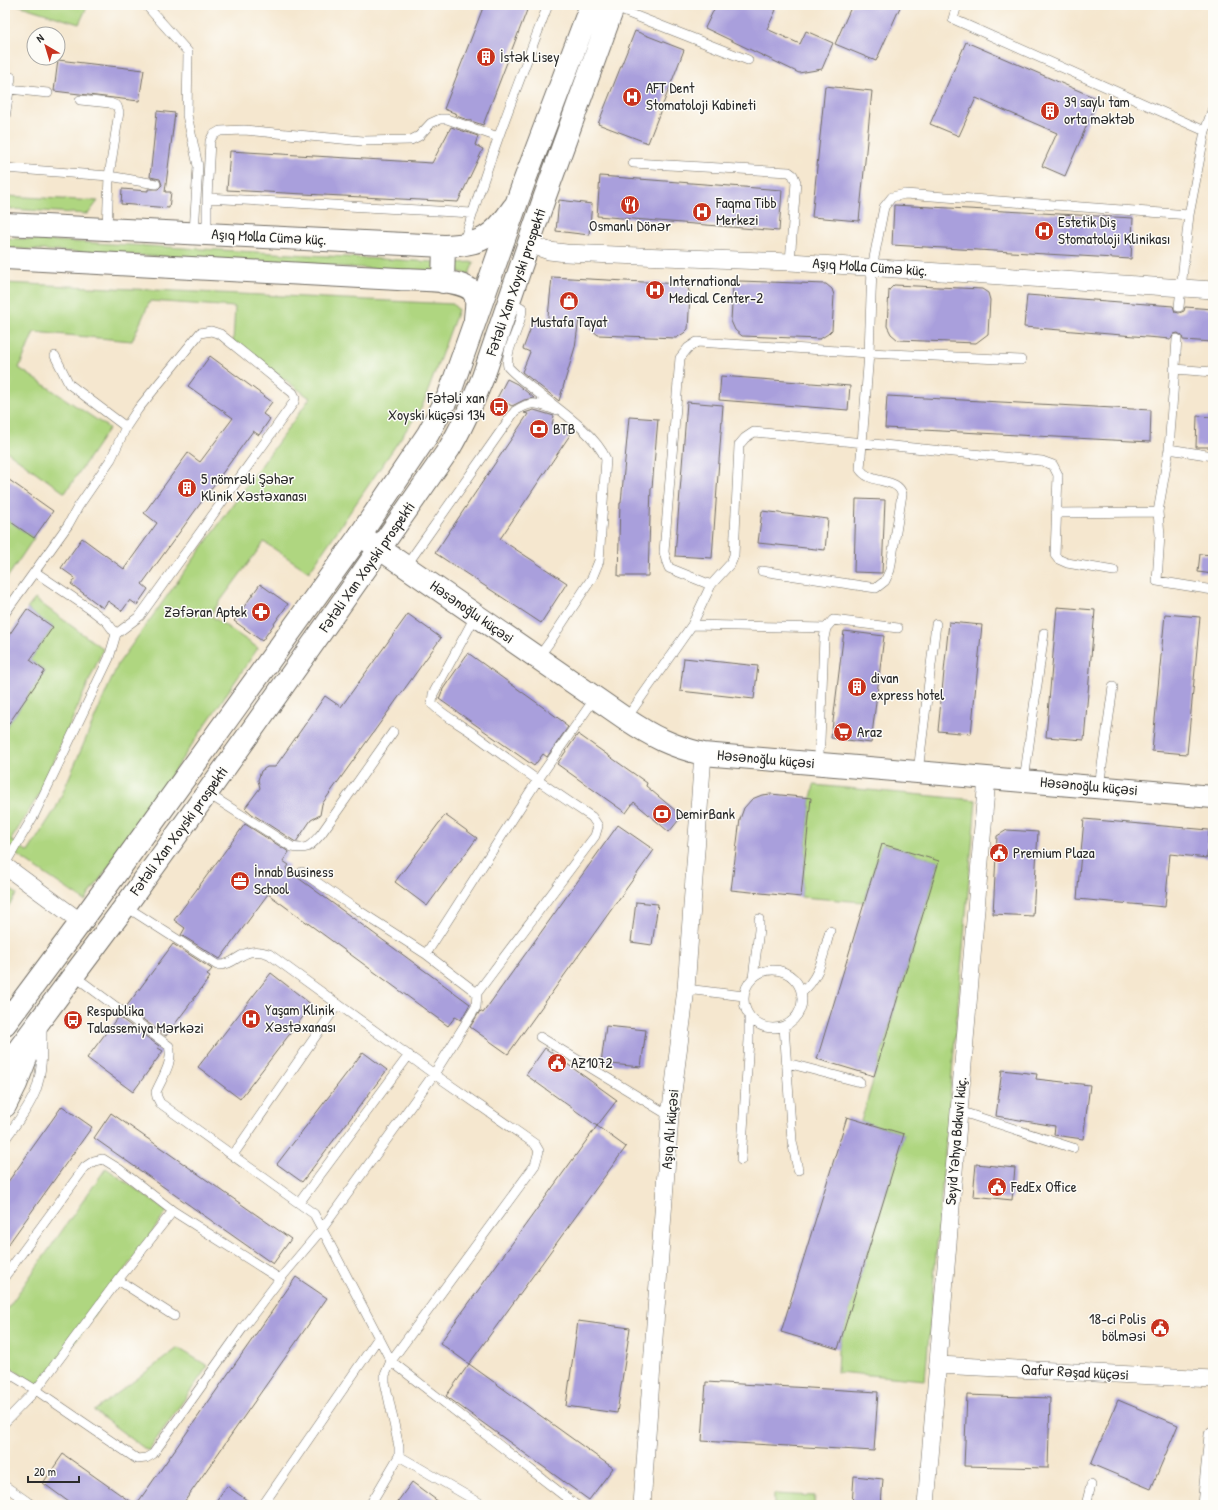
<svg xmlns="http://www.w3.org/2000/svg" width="1218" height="1510" font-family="'Patrick Hand',sans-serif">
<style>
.green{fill:#afd680;stroke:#6d8056}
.building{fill:#a99fdc}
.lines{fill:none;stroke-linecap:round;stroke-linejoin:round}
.lane-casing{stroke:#726d64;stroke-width:10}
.street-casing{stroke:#726d64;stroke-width:18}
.secondary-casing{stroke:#726d64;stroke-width:24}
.primary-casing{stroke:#726d64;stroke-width:24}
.lane{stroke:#fff;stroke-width:9}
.street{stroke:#fff;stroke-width:17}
.secondary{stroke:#fff;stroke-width:22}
.primary{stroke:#fff;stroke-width:22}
.labels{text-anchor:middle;stroke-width:3;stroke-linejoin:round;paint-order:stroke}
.poi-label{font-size:15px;fill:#2b2b2b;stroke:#fdfcf7;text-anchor:start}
.street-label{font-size:15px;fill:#2b2b2b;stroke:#fdfcf7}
</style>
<rect width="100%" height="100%" fill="#fdfcf7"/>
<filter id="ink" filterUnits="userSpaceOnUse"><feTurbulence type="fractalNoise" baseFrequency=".025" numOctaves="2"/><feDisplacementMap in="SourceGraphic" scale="8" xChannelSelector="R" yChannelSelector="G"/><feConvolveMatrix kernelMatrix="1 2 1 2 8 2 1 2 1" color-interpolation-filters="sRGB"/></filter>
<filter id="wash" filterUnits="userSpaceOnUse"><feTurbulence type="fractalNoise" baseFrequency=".012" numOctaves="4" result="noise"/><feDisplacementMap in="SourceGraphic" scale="16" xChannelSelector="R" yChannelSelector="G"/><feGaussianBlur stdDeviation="0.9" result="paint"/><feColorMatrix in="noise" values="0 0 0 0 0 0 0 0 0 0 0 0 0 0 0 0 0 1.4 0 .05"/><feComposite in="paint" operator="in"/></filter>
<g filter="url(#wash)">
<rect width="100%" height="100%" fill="#f5e7cf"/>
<path class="green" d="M18 5H88L79 24Z
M6 196 98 201 88 214 11 209Z
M5 238 435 262 434 272 5 248Z
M474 262 469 274 450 270 451 263Z
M5 283 453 304 458 310 422 407 309 572 264 542 210 615 258 648 85 901 5 847V729L45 671 30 660 53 627 27 609 35 599 103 649 40 793 11 840 28 852 56 808 118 664 310 398 233 342 235 307 150 301 132 341 34 332 19 368 109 428 65 493 5 450Z
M5 518 34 538 5 581Z
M814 785 976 800 925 1380 837 1372 838 1349 904 1134 861 1121 939 861 882 844 864 902 801 897 811 798Z
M5 886 17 894 5 911Z
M106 1168 167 1211 42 1389 5 1364V1312Z
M178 1348 208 1366 148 1451 94 1411Z
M774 1494 815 1496 814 1505H774Z"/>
<g id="blocks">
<path class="building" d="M484 5H529L483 125 456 116 457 114 444 109Z
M716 5H766L776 10 767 29 800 44 806 31 833 43 822 69 799 73 705 28Z
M852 5H901L876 61 835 44Z
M635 31 684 50 648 143 598 124Z
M966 42 1098 99 1065 176 1042 166 1057 133 976 98 959 136 930 124Z
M58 60 144 70 139 101 54 91Z
M825 86 872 91 859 221 812 217Z
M157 111 175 113 165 192H171L169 208 121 204 122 189 148 191V189H158L162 185 160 179 150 177Z
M451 127 478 136 475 145 483 149 458 202 227 190 230 151 432 163Z
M600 176 782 190 779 231 597 216Z
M559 200 592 204 589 235 556 231Z
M894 205 1133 218 1131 259 892 245Z
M552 277 681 284 688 288 690 294 688 329 684 333 676 338 598 335 579 319 575 347 559 401 522 372 530 352 523 349 533 322 547 327Z
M739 281 826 284 832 289 834 295 832 330 828 334 820 339 742 336 735 330 731 321 733 286Z
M894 285 982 289 988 293 990 300 988 334 976 343 898 340 891 334 887 326 889 290Z
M1027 295 1173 306 1175 312 1179 313 1184 311 1185 307 1213 309V342L1183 340 1182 336 1178 333 1174 334 1171 339 1024 327Z
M210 356 272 402 263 414 270 419 259 435 253 431 142 584 148 589 137 605 130 600 122 611 108 601 103 608 71 584 75 578 61 568 82 538 124 569 157 523 144 513 188 453 200 462 233 418 188 386Z
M721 376 850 386 848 410 719 400Z
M507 379 517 384 534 398 524 400 512 406 497 398Z
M887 396 1151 410 1150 442 885 428Z
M687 402 723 405 712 558 675 556Z
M534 410 554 416 552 424 570 435 500 539 567 583 541 623 435 553 528 414 524 413Z
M1197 416 1213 417V447H1196Z
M629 417 658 419 652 488H651L648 576H618L620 503H621Z
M5 477 53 511 34 538 5 518Z
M856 499 885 500 882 573 854 572Z
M762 511 828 519 825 550 758 543Z
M1200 554 1213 555V574L1198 572Z
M260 584 288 604 262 641 234 621Z
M1057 607 1095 610 1084 740 1046 737Z
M27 609 53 627 30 660 45 671 5 729V641Z
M408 614 441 638 322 804 320 815 311 820 296 842 294 841 252 814 245 808 260 788 258 780 261 771 267 767H275L325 696 341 707Z
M1165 614 1200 617 1187 754 1152 751Z
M949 622 982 625 971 734 938 731Z
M844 631 884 636 871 743 831 738Z
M468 653 565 723 564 724 568 727 547 757 543 754 534 766 439 699 443 689Z
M684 658 758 666 754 699 680 691Z
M578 734 647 783 646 786 682 816 669 832 634 802 626 813 557 764Z
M771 794 811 798 801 897 731 890 740 819 744 808 752 799 762 795Z
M445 815 477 838 427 906 395 882Z
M1084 819 1209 830 1207 858 1170 854 1165 907 1077 899Z
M245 824 289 852 283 861 289 865 286 869 470 1004 461 1020 455 1017 448 1026 268 894 220 959 181 935 185 928 174 920Z
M618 825 654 850 508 1054 470 1027 480 1011 483 1013Z
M1007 830 1038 832 1033 916 993 914 997 836Z
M882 844 939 861 874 1076 817 1059Z
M636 902 658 904 652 945 631 942Z
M173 944 212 969 207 975 210 977 166 1036 126 1007Z
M271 973 312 1005 240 1099 198 1067Z
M119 1017 159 1046 158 1048 163 1051 133 1092 87 1058 117 1018Z
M606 1026 646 1030 641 1067 601 1063Z
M545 1048 617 1100 597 1126 526 1075Z
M363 1052 387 1070 302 1182 277 1164Z
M1002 1070 1037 1074 1036 1079 1090 1085 1083 1139 1054 1135 1055 1126 996 1116Z
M62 1106 92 1127 5 1249V1186Z
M111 1113 291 1239 273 1264 94 1138Z
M847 1117 904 1134 838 1349 781 1332Z
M597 1126 626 1147 469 1364 440 1343Z
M976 1164 1015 1168 1012 1200 973 1196Z
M296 1277 327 1298 182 1505H136Z
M578 1321 630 1328 617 1413 566 1406Z
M469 1364 613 1468 589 1500 446 1396Z
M706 1382 878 1392 874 1451 702 1441Z
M967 1395 1050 1398 1048 1468 964 1466Z
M1118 1400 1178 1425 1151 1489 1091 1464Z
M63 1454 135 1505H73L43 1483Z
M854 1476 883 1479 881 1505H852Z
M412 1482 443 1505H395Z
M227 1486 254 1505H213Z"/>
</g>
</g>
<g filter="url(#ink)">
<use href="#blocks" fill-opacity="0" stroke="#726d64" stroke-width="1"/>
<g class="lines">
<g class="lane-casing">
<path id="lane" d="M146 5 188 52 187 115 198 166 194 233
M957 5 953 19 1205 131 1189 215 1179 307
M613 7 748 60
M9 89 48 93
M5 118 11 77
M1205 131 1213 108
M633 163 789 172 793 175 796 182 790 262
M5 168 109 176 119 112 117 106 110 103 80 100
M207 198V234
M472 213 207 198 210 141 213 135 220 131 244 130 363 141 411 140 419 136 431 123 440 119H447L498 137
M107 229 109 176 156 184
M463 245C487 163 518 84 548 5
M509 301 522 308C522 328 504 349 508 367 534 395 591 425 606 459L599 561 592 578 551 640 538 658
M1177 339 1169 449 1158 512 1160 535 1157 581 1213 590
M55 356 69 384 126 427
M1174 369 1213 372
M1169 449 1213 456
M1056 513 1158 512
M406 566 515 411C533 400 536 403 555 410
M762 571 876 588 885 581 890 570 902 494C898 477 870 485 860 469L869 353 872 268 884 207 892 197 905 194 1189 215
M711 585 669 568 666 560 664 552 680 358 688 348 697 342 869 353 1021 360
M5 613 68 525 78 507 111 459 126 427 138 409 200 333 211 331 220 334 293 393 295 397 294 402 140 616 116 634
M692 625 826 628
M626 719 692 625 711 585 731 563 734 555 739 445 745 438 754 432 1042 461 1053 465 1058 475 1055 555 1058 559 1067 563 1114 571
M818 764 820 741 824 638 826 628 833 620 898 628
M918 772 936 624
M1024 781 1044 633
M1099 787 1113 687
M207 793 292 847C309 850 310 846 321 834L393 732
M5 864 34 815 109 658 116 634 107 622 90 609 35 572
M302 872 350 905 426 954 477 993
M125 906 217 965C238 966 241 944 269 954L434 1074 535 1144 539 1151 535 1165 391 1361 576 1505
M426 954 537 781 595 698
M744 999a29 29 0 1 1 58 0a29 29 0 1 1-58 0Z
M73 975 169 1046C174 1061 162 1078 156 1092L157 1097 160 1103 314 1214 322 1229 391 1361 385 1375V1382L399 1447V1456L483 1505
M753 978 759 930V919
M686 989 744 996
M801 993C821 977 823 954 830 931
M784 1026 792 1141 798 1170
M540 1037 670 1116
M787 1063 860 1082
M959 1111 1073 1148
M5 1139C16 1124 29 1108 36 1090 43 1069 42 1047 42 1026
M233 1155 338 1004
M741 1160 749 1040V1015
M299 1203 409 1055
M5 1276 85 1167 94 1161 103 1159 119 1169 173 1211 280 1279 242 1329 153 1454 146 1458 137 1459 36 1390 5 1371
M280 1279 322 1229 434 1074 476 1007 477 993 595 836 598 826 592 817C552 791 513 763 474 734 460 724 444 716 432 704L433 694 476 615
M118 1280 174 1316
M5 1422 36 1390 118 1280 173 1211
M5 1486 32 1505
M263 1505 379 1337
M370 1505 399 1456
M1086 1505 1091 1485"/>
</g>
<g class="street-casing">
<path id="street" d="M529 244 549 251 566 253 790 262 1213 290
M5 866 81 922
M938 1365 1213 1379
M642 1505 670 1116 686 989 703 754
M926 1505 987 778
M1206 1505 1213 1435"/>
</g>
<g class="secondary-casing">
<path id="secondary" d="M5 224 444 246C480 245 493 238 513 208
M5 258 398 279C414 280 468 278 475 295 478 302 475 313 475 320
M443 282 444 246
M360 535 626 719C653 737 671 746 703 754L1213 797"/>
</g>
<g class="primary-casing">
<path id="primary" d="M5 1024 81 922 360 535 428 434 449 395 524 182 591 5
M5 1068C45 1013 86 959 126 905 236 754 343 602 449 449 463 426 473 402 483 377L545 196 614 5
M5 1106 16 1084 31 1045"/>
</g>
<use href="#lane" class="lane"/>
<use href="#street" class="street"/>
<use href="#secondary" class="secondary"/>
<use href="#primary" class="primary"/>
</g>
</g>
<defs>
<g id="building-disc" transform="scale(1)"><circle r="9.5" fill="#c8321e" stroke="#fdfcf7"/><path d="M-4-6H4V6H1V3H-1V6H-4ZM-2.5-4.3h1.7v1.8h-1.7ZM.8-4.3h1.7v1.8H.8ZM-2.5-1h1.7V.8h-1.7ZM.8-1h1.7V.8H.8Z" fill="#fff"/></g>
<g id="hospital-disc" transform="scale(1)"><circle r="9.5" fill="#c8321e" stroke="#fdfcf7"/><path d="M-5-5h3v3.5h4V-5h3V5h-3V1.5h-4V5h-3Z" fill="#fff"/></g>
<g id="restaurant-disc" transform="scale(1)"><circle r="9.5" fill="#c8321e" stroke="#fdfcf7"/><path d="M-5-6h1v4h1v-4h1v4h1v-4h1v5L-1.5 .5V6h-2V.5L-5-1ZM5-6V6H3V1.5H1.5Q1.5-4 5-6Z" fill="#fff"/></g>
<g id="shop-disc" transform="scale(1)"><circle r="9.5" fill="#c8321e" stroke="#fdfcf7"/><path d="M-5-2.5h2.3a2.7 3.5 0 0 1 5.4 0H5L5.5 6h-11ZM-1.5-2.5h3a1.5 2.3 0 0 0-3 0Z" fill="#fff"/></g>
<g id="bus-disc" transform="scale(1)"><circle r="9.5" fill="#c8321e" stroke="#fdfcf7"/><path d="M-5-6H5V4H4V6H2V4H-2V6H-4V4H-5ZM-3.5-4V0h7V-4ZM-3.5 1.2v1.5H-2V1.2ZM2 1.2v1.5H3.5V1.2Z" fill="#fff"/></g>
<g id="bank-disc" transform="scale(1)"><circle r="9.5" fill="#c8321e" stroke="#fdfcf7"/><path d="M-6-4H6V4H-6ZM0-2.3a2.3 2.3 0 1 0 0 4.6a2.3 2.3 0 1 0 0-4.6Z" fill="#fff"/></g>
<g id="pharmacy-disc" transform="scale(1)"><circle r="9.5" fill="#c8321e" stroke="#fdfcf7"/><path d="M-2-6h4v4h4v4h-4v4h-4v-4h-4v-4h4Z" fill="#fff"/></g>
<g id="supermarket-disc" transform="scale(1)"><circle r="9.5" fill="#c8321e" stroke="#fdfcf7"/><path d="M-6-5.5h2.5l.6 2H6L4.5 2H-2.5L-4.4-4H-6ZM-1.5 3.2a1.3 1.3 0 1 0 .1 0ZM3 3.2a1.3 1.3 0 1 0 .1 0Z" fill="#fff"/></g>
<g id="civic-disc" transform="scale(1)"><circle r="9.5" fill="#c8321e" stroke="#fdfcf7"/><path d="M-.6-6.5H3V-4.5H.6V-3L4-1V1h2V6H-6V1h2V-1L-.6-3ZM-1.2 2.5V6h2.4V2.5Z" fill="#fff"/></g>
<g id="office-disc" transform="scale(1)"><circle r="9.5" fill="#c8321e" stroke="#fdfcf7"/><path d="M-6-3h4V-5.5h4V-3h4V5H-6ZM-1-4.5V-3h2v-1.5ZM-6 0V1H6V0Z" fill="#fff"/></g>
</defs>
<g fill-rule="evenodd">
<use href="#building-disc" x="486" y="57"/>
<use href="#hospital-disc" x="632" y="97"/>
<use href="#building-disc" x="1050" y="111"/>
<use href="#restaurant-disc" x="630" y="205"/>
<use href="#hospital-disc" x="702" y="212"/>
<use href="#hospital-disc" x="1044" y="231"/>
<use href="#hospital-disc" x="655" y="290"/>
<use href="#shop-disc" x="569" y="301"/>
<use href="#bus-disc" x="499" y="407"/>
<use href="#bank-disc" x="539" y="429"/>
<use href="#building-disc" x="187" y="488"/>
<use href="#pharmacy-disc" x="261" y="612"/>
<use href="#building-disc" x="857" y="687"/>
<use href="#supermarket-disc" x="843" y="732"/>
<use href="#bank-disc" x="662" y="814"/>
<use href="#civic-disc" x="999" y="853"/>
<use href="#office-disc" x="240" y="881"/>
<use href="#hospital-disc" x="251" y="1019"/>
<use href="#bus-disc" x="73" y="1020"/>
<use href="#civic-disc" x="557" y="1063"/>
<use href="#civic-disc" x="997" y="1187"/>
<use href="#civic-disc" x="1160" y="1328"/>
</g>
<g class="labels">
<g class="poi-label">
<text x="500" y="62">İstək Lisey</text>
<text x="646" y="93">AFT Dent<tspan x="646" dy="17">Stomatoloji Kabineti</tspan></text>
<text x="1064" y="107">39 saylı tam<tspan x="1064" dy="17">orta məktəb</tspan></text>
<text x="716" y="208">Faqma Tibb<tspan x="716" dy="17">Merkezi</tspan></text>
<text x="1058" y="227">Estetik Diş<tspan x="1058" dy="17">Stomatoloji Klinikası</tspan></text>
<text x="630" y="231" text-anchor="middle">Osmanlı Dönər</text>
<text x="669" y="286">International<tspan x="669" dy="17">Medical Center-2</tspan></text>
<text x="569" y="327" text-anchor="middle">Mustafa Tayat</text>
<text x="485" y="403" text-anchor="end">Fətəli xan<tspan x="485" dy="17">Xoyski küçəsi 134</tspan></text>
<text x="553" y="434">BTB</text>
<text x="201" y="484">5 nömrəli Şəhər<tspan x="201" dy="17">Klinik Xəstəxanası</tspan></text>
<text x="247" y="617" text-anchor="end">Zəfəran Aptek</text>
<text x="871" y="683">divan<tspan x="871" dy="17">express hotel</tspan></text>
<text x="857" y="737">Araz</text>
<text x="676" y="819">DemirBank</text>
<text x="1013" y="858">Premium Plaza</text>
<text x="254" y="877">İnnab Business<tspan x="254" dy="17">School</tspan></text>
<text x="265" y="1015">Yaşam Klinik<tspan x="265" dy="17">Xəstəxanası</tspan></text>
<text x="87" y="1016">Respublika<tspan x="87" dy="17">Talassemiya Mərkəzi</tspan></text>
<text x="571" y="1068">AZ1072</text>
<text x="1011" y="1192">FedEx Office</text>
<text x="1146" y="1324" text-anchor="end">18-ci Polis<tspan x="1146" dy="17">bölməsi</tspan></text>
</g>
<g class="street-label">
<text transform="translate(269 237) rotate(3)" y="5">Aşıq Molla Cümə küç.</text>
<text transform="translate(870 267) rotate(4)" y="5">Aşıq Molla Cümə küç.</text>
<text transform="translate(516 282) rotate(-71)" y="5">Fətəli Xan Xoyski prospekti</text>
<text transform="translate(367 567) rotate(-55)" y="5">Fətəli Xan Xoyski prospekti</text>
<text transform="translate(472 612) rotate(35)" y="5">Həsənoğlu küçəsi</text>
<text transform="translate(766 759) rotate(5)" y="5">Həsənoğlu küçəsi</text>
<text transform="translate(1089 786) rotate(5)" y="5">Həsənoğlu küçəsi</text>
<text transform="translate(179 831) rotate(-54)" y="5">Fətəli Xan Xoyski prospekti</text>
<text transform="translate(670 1129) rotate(-85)" y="5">Aşıq Alı küçəsi</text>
<text transform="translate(956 1141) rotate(-85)" y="5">Seyid Yəhya Bakuvi küç.</text>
<text transform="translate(1075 1372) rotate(3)" y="5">Qafur Rəşad küçəsi</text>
</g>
</g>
<rect width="1218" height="1510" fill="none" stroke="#fdfcf7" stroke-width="20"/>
<g transform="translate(46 46) rotate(322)"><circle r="19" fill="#fdfcf7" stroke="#a9a8a5"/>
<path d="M0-3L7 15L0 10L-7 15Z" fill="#c8321e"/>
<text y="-6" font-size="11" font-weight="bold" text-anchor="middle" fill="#2b2b2b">N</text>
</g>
<path d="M28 1476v6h51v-6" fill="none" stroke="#2b2b2b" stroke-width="2"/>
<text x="34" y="1476" font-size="12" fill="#2b2b2b" stroke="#fdfcf7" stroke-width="3" paint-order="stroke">20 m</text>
</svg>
